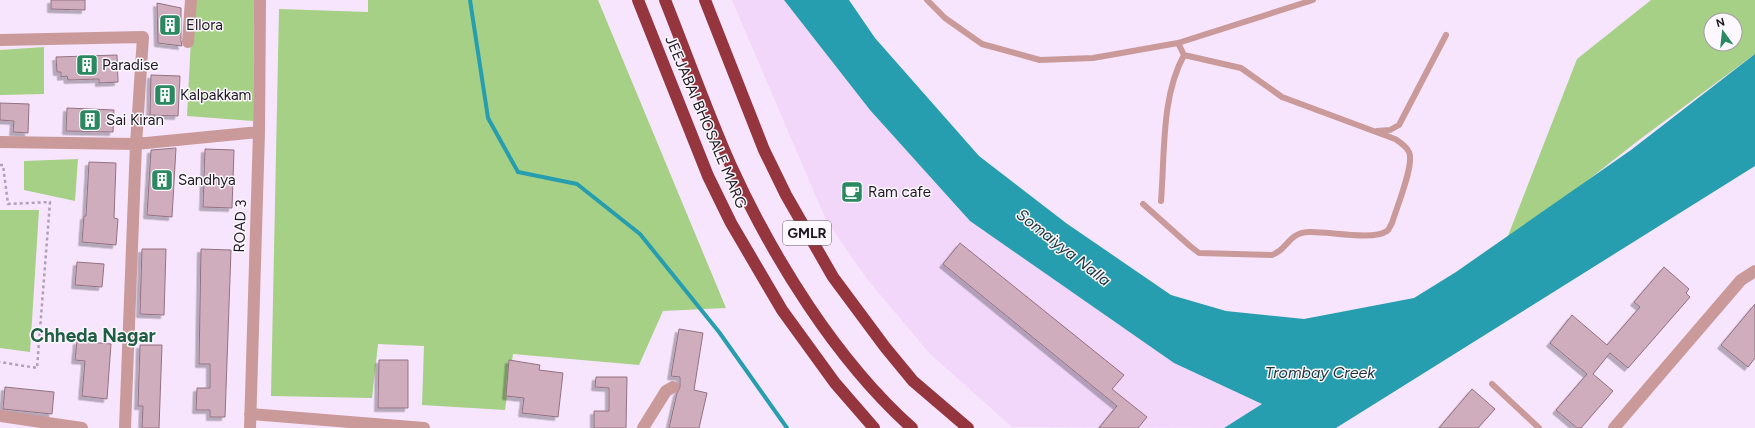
<svg xmlns="http://www.w3.org/2000/svg" width="1755" height="428" font-family="Figtree,sans-serif">
<style>
.built{fill:#f2d7fb}
.green{fill:#a5d085;fill-rule:evenodd}
.water{fill:#269eaf}
.lines{fill:none;stroke-linecap:round;stroke-linejoin:round}
.stream{stroke:#269eaf;stroke-width:4}
.building{fill:#d0adbd;stroke:#927281;filter:url(#shadow)}
.path{stroke:#afa0b4;stroke-width:2.5;stroke-dasharray:3 3;stroke-linecap:butt}
.lane{stroke:#ca9a9a;stroke-width:6}
.street{stroke:#ca9a9a;stroke-width:12}
.highway{stroke:#95363e;stroke-width:12}
.labels{text-anchor:middle;stroke-width:3;stroke-linejoin:round;paint-order:stroke}
.shield{fill:#fcf8fe;stroke:#615a64;stroke-width:1}
.shield-label{font-size:14px;font-weight:bold;fill:#1f1722}
.poi-label{font-size:15px;fill:#1f1722;stroke:#fcf8fe;text-anchor:start}
.street-label{font-size:15px;fill:#1f1722;stroke:#fcf8fe}
.water-label{font-size:16px;font-style:italic;fill:#1c3439;stroke:#fcf8fe}
.district-label{font-size:19px;font-weight:bold;fill:#1f5e43;stroke:#fcf8fe}
</style>
<defs>
<filter id="shadow"><feDropShadow dx="-3.5" dy="3.5" stdDeviation="0" flood-color="#0004"/></filter>
</defs>
<rect width="100%" height="100%" fill="#f7e5fd"/>
<path class="built" d="M732 0H784L870 110 970 221 1174 363 1263 404 1224 428 1012 427 929 353 867 279 826 220Z"/>
<path class="green" d="M193 0H254L253 121 187 116Z
M368 0H598L726 308 663 311 639 365 513 354 505 410 422 405 424 346 378 344 372 398 271 396 279 9 368 12Z
M1651 0H1755V54L1639 140 1504 246 1577 59ZM1711 20H1735V44H1711Z
M44 47V94L0 95V50Z
M78 159 75 201 24 190V161Z
M0 210H39L30 352 0 348Z"/>
<path class="water" d="M784 0H849L875 38 979 156 1066 223 1171 295 1226 311 1304 319 1414 298 1456 272 1631 150 1755 54V166L1336 428H1224L1262 404 1174 363 970 221 870 110Z"/>
<g class="lines">
<path class="stream" d="M470 0 488 118 518 172 577 184 640 234 719 332 787 428"/>
</g>
<path class="building" d="M51 0H85V10L51 9Z
M157 3 181 8V41L182 46 158 43Z
M117 55 118 82 99 83V79L68 80 67 76 61 77V72H57L56 57Z
M151 75 180 76 178 116 150 115Z
M0 103 29 104 28 133 13 132 14 121 0 120Z
M67 108 114 110 113 132 66 131Z
M176 148 172 217 147 215 151 150Z
M205 149 234 150 232 208 203 207Z
M89 162 116 163 114 218 118 219 116 245 82 242 84 216H86Z
M960 243 1124 375 1112 389 1147 417 1138 428H1099L1117 406 943 264Z
M142 249H166L164 315 140 314Z
M201 249 231 250 225 417H210V410H196L197 388H210V364H199Z
M77 262 104 264 102 287 75 285Z
M1664 267 1689 289 1686 293 1690 297 1628 368 1610 353 1593 374 1613 391 1581 428H1577L1556 410 1587 374 1550 343 1572 315 1607 345 1640 307 1634 302Z
M1755 304V358L1748 367 1721 345Z
M679 329 703 333 694 390 707 393 699 428H669L677 393 680 387V377L671 376Z
M77 341 111 344 107 399 82 396 85 361 75 360Z
M140 345H162L159 428H142L143 406H138Z
M379 360H408V408H378Z
M509 360 540 365 539 370 563 373 558 417 522 413 524 398 506 396Z
M596 377H627L626 428H594V411H609V388L595 387Z
M5 387 54 392 52 414 3 409Z
M1472 389 1495 409 1478 428H1439Z"/>
<g class="lines">
<path class="path" d="M0 165H3L8 204 50 202 37 368 0 362"/>
<path class="lane" d="M927 0 945 18 982 44 1040 60 1093 58 1178 43 1313 0
M1377 131 1390 130 1399 125 1446 35
M1161 201C1165 153 1161 97 1184 55L1178 43
M1143 204 1190 246 1199 253 1272 255C1289 249 1287 233 1309 232 1327 231 1373 241 1387 231 1389 230 1390 226 1392 223 1396 209 1415 164 1409 152 1406 146 1401 143 1395 139L1282 97 1241 68 1184 55
M1492 384 1539 428"/>
<path class="street" d="M0 40 143 37 136 144 125 428
M188 42 191 0
M0 142 136 144 259 132
M250 414 424 428
M0 416 82 428
M250 428 259 132 260 0
M643 428 666 391 673 387
M1614 428 1741 280 1755 271"/>
<path class="highway" d="M638 0 708 176 731 223 782 310 835 383 874 428
M665 0C687 55 707 112 731 166 773 258 836 360 912 428
M705 0 764 150 786 195 833 277 885 347 913 381 968 428"/>
</g>
<defs>
<g id="building-square" transform="scale(1.15)"><rect x="-9" y="-9" width="18" height="18" rx="4" fill="#2b8961" stroke="#fcf8fe"/><path d="M-4-6H4V6H1V3H-1V6H-4ZM-2.5-4.3h1.7v1.8h-1.7ZM.8-4.3h1.7v1.8H.8ZM-2.5-1h1.7V.8h-1.7ZM.8-1h1.7V.8H.8Z" fill="#fff"/></g>
<g id="cafe-square" transform="scale(1.15)"><rect x="-9" y="-9" width="18" height="18" rx="4" fill="#2b8961" stroke="#fcf8fe"/><path d="M-5.5-4.5H6V0H3Q3 3.5 0 3.5H-2.5Q-5.5 3.5-5.5 0ZM3-3.2v2h1.7v-2ZM-6 4.5H4V6H-6Z" fill="#fff"/></g>
</defs>
<g fill-rule="evenodd">
<use href="#building-square" x="170" y="25"/>
<use href="#building-square" x="87" y="65"/>
<use href="#building-square" x="165" y="95"/>
<use href="#building-square" x="90" y="120"/>
<use href="#building-square" x="162" y="180"/>
<use href="#cafe-square" x="852" y="192"/>
</g>
<g class="labels">
<rect class="shield" x="783" y="221" width="48" height="24" rx="3"/>
<g class="shield-label">
<text x="807" y="238">GMLR</text>
</g>
<g class="poi-label">
<text x="186" y="30">Ellora</text>
<text x="102" y="70">Paradise</text>
<text x="180" y="100">Kalpakkam</text>
<text x="106" y="125">Sai Kiran</text>
<text x="178" y="185">Sandhya</text>
<text x="868" y="197">Ram cafe</text>
</g>
<g class="street-label">
<text transform="translate(706 122) rotate(67)" y="5">JEEJABAI BHOSALE MARG</text>
<text transform="translate(240 226) rotate(-88)" y="5">ROAD 3</text>
</g>
<g class="water-label">
<text transform="translate(1064 247) rotate(38)" y="6">Somaiyya Nalla</text>
<text x="1320" y="378">Trombay Creek</text>
</g>
<g class="district-label">
<text x="93" y="342">Chheda Nagar</text>
</g>
</g>
<g transform="translate(1723 32) rotate(345)"><circle r="19" fill="#fcf8fe" stroke="#a49ea6"/>
<path d="M0-3L7 15L0 10L-7 15Z" fill="#2b8961"/>
<text y="-6" font-size="11" font-weight="bold" text-anchor="middle" fill="#1f1722">N</text>
</g>
</svg>
